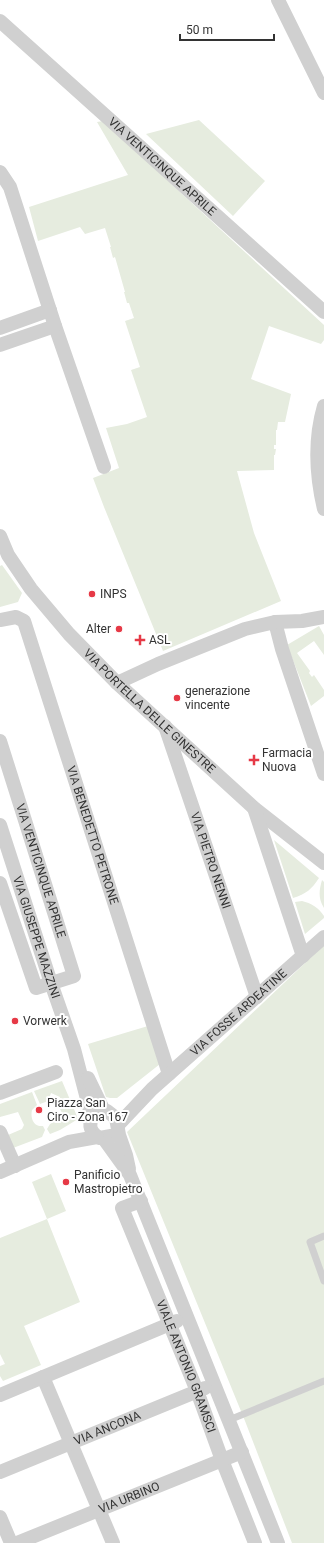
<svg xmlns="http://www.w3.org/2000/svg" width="324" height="1543" font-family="Roboto,sans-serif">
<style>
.green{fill:#e6ecdf}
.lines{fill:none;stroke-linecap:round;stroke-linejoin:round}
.service{stroke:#d0d0d0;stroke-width:7}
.minor{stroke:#d0d0d0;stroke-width:14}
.poi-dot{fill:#e63946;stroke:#fff;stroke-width:1.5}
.labels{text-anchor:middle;stroke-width:4;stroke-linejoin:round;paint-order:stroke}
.street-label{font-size:12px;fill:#333;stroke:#fff}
.poi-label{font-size:12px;fill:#333;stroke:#fff;text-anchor:start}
</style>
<rect width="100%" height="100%" fill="#fff"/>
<path class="green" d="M199 120 265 181 233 216 146 134Z
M103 121 324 325V340L321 344 269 326 251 379 291 394 285 422H278L277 430H276V445H274V449H276L275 455H274V470L237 471 254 533 281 601 163 651 104 507 93 478 119 468 106 428 127 424 147 417 131 370 140 367 125 321 134 318 129 303H127L124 292H125L115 257 113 258 110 247H111L105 228 85 234 80 227 38 241 29 207 128 175 97 122Z
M2 565 22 593 18 602 0 607V566Z
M319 626 324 635V655L314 641 297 653 310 671 309 673 312 677 314 675 324 690V696L311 706 287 645Z
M274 840 319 878C312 889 306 894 293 898Z
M322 880 324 882V908C318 898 319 891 322 880Z
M302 901C311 903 319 908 324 916V918L305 934 295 902Z
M324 945V1543H292L245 1421 127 1132Z
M148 1026 160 1064 117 1098H110L106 1097 88 1044Z
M62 1081 71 1102 59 1107 58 1104 60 1097 51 1093 48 1101 40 1104 34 1091Z
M32 1092 37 1105 32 1110C30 1119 34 1127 43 1126L45 1130 42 1137 13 1148 8 1135 22 1129 24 1125 18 1112 0 1117V1104Z
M72 1104 78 1119 60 1130 50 1134 47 1129 50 1124 61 1118 62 1113 60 1109Z
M51 1174 66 1211 47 1219 80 1302 24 1326 41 1365 3 1381 0 1376V1366L5 1364 0 1354V1238L47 1219 32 1182Z"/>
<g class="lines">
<path class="service" d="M324 1236 310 1242 324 1281
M229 1420 324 1381"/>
<g class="minor">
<path d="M278 0 324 93"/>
<path id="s1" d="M0 21 324 312"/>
<path d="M0 172 10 187 55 326 104 467"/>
<path d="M0 328 50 310"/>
<path d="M0 345 55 326"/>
<path d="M324 406C314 440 316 475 324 509"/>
<path id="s2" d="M0 536 8 555 31 589 69 634 117 683 254 808 324 863"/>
<path id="s3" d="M0 620 16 617 24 621 169 1074"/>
<path d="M275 622 282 649 324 774"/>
<path d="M117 683 158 664 245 629 275 622 302 621 324 617"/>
<path id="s4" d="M165 726 257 997"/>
<path id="s5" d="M0 741 74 976 36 988 0 883"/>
<path d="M254 808 303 956"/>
<path id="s6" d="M0 825 51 983 74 1049 92 1118"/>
<path d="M88 1078 104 1111"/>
<path d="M0 1093 56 1072"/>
<path id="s7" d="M118 1125 152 1089 324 937"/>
<path d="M0 1132 15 1166"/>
<path d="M111 1136 100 1138C84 1131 89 1109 107 1111L116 1118 119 1135 126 1155 129 1169"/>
<path d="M104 1139 130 1175 278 1543"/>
<path d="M0 1172 69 1142 97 1137"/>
<path id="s8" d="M141 1201 122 1208 197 1391 222 1460 255 1543"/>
<path d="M43 1377 113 1543"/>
<path d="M0 1395 177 1321"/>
<path id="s9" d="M0 1472 205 1388"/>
<path d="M0 1517 11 1543"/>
<path id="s10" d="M17 1543 242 1452"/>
</g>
</g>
<g class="poi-dot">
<circle cx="92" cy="594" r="4"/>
<circle cx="119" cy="629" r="4"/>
<path d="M138 634h4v4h4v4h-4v4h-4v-4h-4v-4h4z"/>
<circle cx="177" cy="698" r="4"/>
<path d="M252 754h4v4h4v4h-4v4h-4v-4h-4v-4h4z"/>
<circle cx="15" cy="1021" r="4"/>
<circle cx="39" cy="1110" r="4"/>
<circle cx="66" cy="1182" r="4"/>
</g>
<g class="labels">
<g class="street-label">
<text dy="4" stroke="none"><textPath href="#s1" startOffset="218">VIA VENTICINQUE APRILE</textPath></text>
<text dy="4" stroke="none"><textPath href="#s2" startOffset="232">VIA PORTELLA DELLE GINESTRE</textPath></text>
<text dy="4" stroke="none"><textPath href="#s3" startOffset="250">VIA BENEDETTO PETRONE</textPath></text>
<text dy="4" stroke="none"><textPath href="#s4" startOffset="142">VIA PIETRO NENNI</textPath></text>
<text dy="4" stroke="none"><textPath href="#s5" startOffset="136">VIA VENTICINQUE APRILE</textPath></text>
<text dy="4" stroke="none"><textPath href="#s6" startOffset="118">VIA GIUSEPPE MAZZINI</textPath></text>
<text dy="4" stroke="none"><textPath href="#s7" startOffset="165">VIA FOSSE ARDEATINE</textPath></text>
<text dy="4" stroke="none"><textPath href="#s8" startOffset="191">VIALE ANTONIO GRAMSCI</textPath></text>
<text dy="4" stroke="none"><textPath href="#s9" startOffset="116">VIA ANCONA</textPath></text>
<text dy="4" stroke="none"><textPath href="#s10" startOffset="121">VIA URBINO</textPath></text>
</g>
<g class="poi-label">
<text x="100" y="598">INPS</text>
<text x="111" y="633" text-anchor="end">Alter</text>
<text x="149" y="644">ASL</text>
<text x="185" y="695">generazione<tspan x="185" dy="14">vincente</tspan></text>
<text x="262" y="757">Farmacia<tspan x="262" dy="14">Nuova</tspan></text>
<text x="23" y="1025">Vorwerk</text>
<text x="47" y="1107">Piazza San<tspan x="47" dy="14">Ciro - Zona 167</tspan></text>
<text x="74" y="1179">Panificio<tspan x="74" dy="14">Mastropietro</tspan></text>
</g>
</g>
<path d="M180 34v6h94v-6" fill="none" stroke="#333333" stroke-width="2"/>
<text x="186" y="34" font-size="12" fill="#333333" stroke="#ffffff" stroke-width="3" paint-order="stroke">50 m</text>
</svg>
